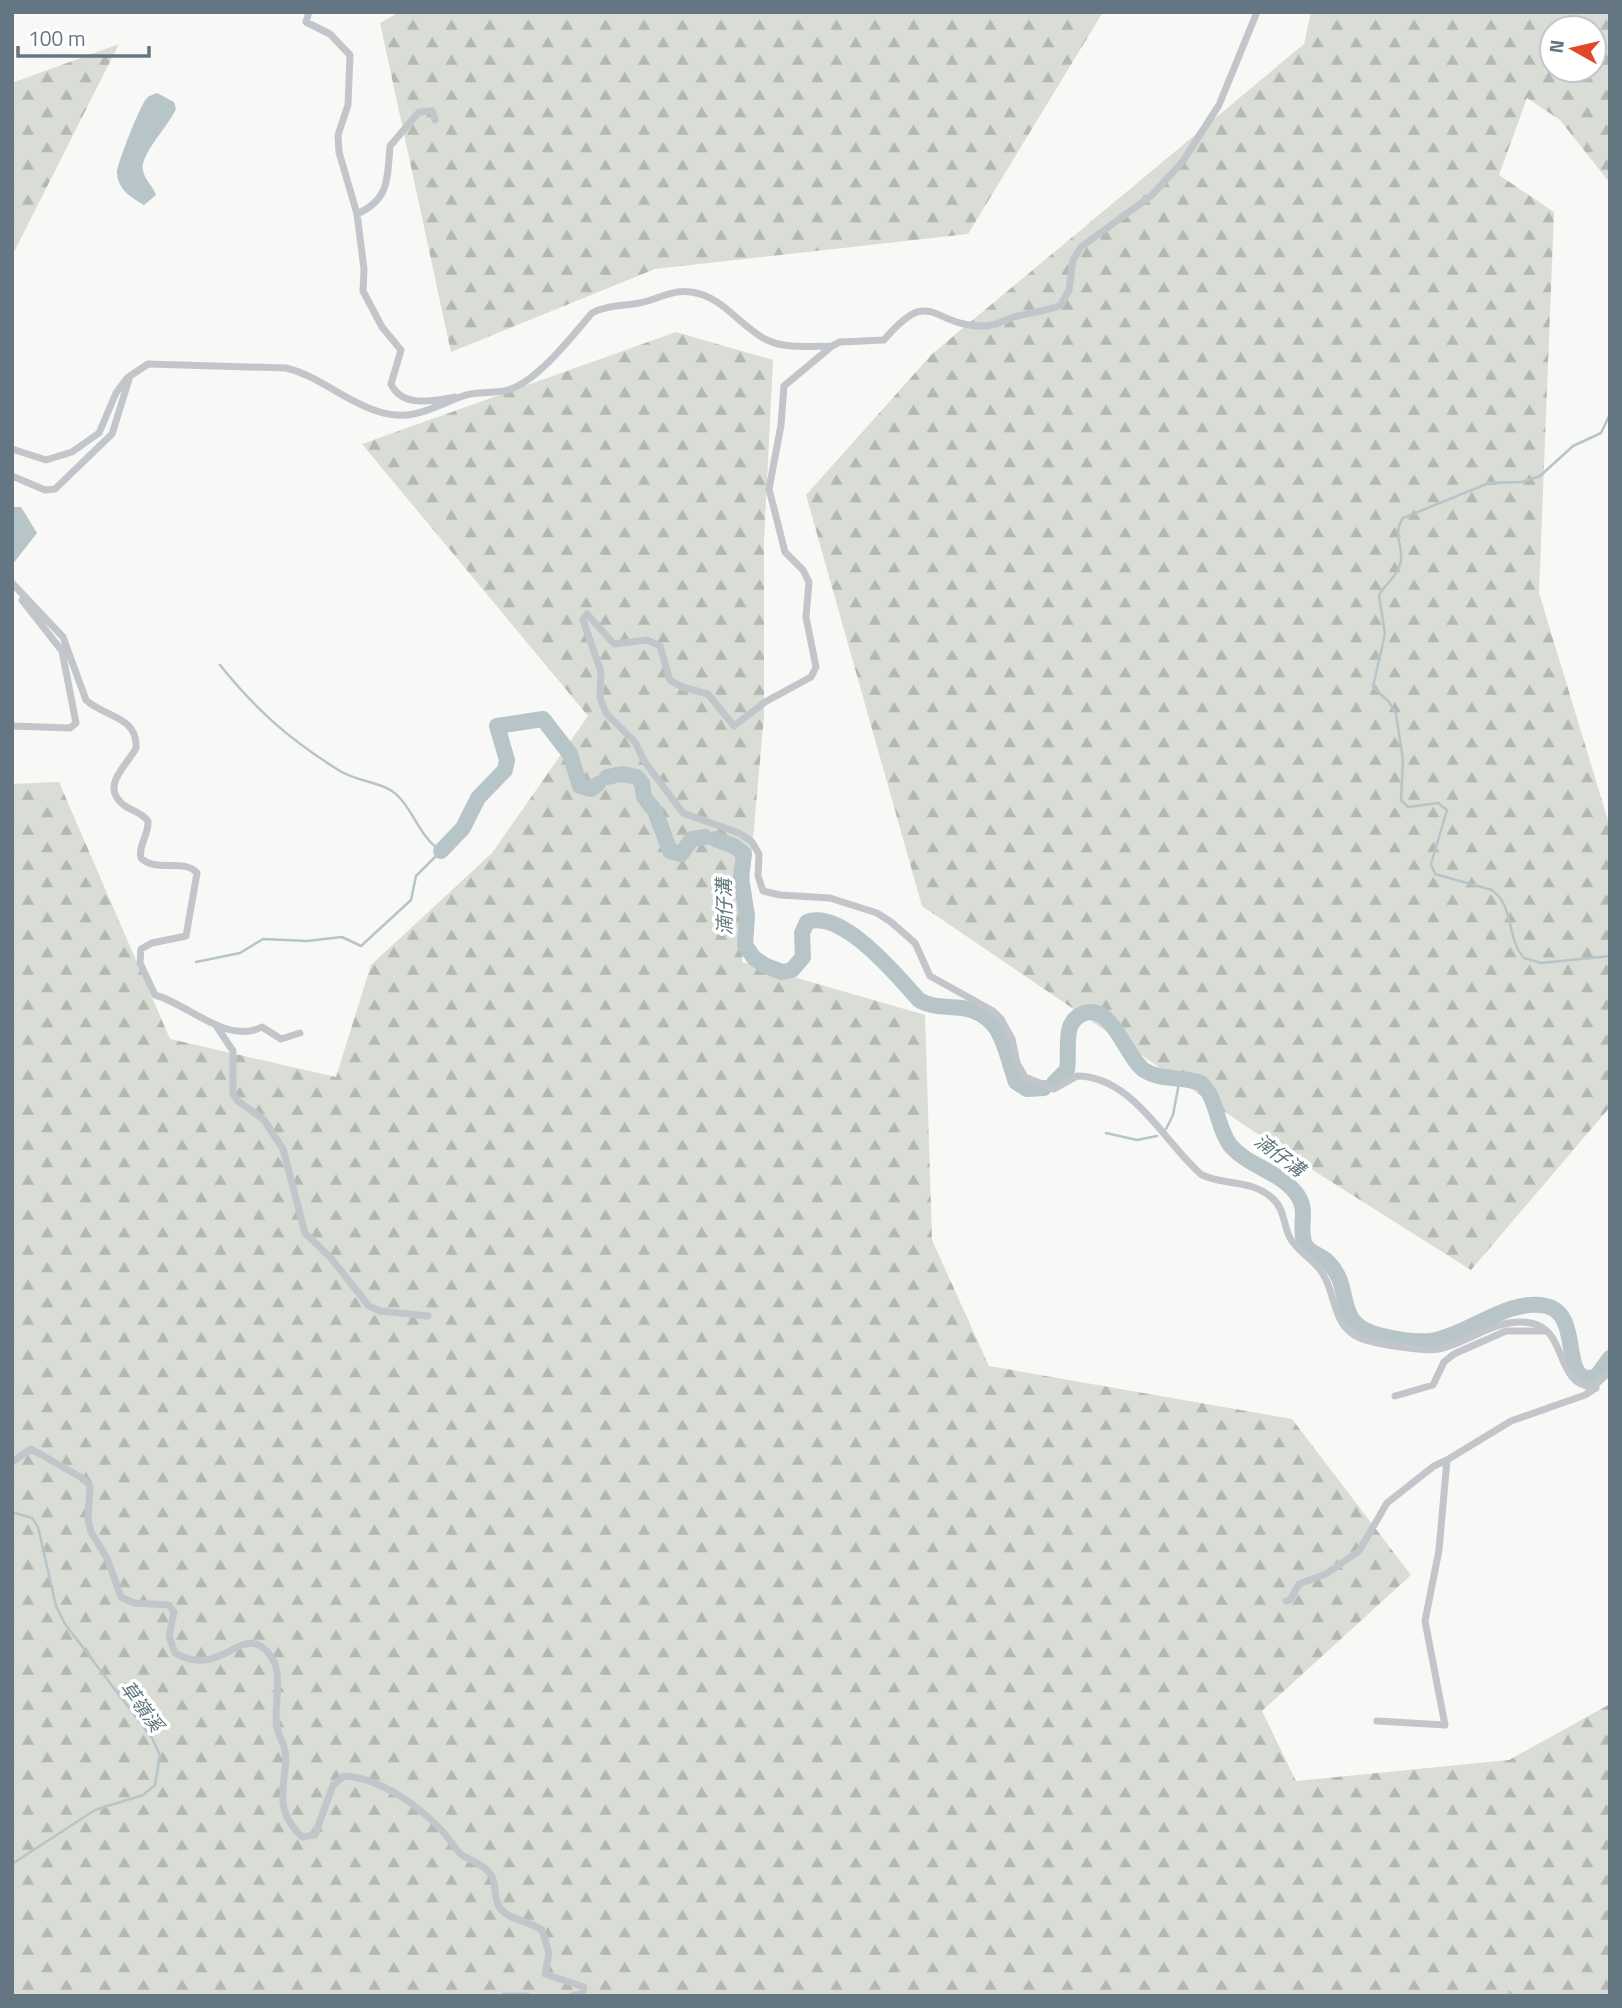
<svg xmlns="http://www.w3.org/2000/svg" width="1622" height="2008" font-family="'Titillium Web','Noto Sans TC',sans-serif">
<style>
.forest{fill:url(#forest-firs);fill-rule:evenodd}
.water{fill:#b7c5c8}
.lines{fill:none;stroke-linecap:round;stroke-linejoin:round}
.stream{stroke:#b7c5c8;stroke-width:2.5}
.river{stroke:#b7c5c8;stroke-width:16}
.street{stroke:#c2c6ca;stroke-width:7}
.labels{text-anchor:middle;stroke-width:7;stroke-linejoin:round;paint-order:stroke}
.water-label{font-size:19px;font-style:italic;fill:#5e767b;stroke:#fff}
</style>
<defs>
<pattern id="forest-firs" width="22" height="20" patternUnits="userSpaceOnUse" patternTransform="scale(1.75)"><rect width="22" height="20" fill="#d9ddd5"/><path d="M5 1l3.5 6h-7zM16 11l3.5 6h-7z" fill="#b4b8b2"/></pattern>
</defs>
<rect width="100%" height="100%" fill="#f8f8f6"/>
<path class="forest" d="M400 12H1103L968 234 655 269 451 352 380 23Z
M1311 12H1610V183L1560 120 1527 98 1499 175 1554 212 1539 593 1610 827V1107L1471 1270 1284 1152 922 906 806 495 932 354 1304 44ZM1552 28H1594V70H1552Z
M119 44 12 256V83Z
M676 332 773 360 764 541V716L742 962 925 1015 932 1240 989 1366 1292 1419 1411 1575 1262 1711 1296 1781 1509 1760 1610 1704V1996H12V784L59 782 170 1039 336 1077 371 965 492 853 588 716 362 444Z"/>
<path class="water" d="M157 93 174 102 176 109C168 127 139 155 143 171 146 182 153 186 156 195L144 205C131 197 118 190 117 173 117 164 141 103 147 98 148 96 155 94 157 93Z
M12 507H21L37 533 12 565Z"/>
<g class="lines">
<path class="stream" d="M1610 414 1601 433 1573 446 1540 476 1522 482 1489 483 1403 518C1392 535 1403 544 1401 561 1399 575 1385 584 1379 595L1385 634 1373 687 1389 702 1396 714 1403 760 1401 800 1408 807 1438 803 1447 810 1431 864 1435 874 1492 890C1515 907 1506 938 1524 958L1541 963 1610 956
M196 962 240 953 263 939 307 941 342 937 361 946 411 900 416 876 441 851C420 837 415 814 399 797 384 781 357 782 340 771 290 740 257 711 220 665
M1166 1129 1173 1115 1180 1078
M1106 1133 1137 1140 1157 1136
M12 1512 32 1518 38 1527 56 1606 65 1624 152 1738 160 1755 155 1785 143 1795 95 1810 12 1864
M1509 1992 1514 1996"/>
<path class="river" d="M607 777 622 774 637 777 642 783 644 797 655 811 670 851 681 854 692 839 705 837
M715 839 734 846 744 854 741 877 747 916 745 945 754 958 766 966 782 972 792 970 803 957 802 933 807 922C843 909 898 977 919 1000 932 1008 947 1006 962 1008 1003 1014 1004 1049 1016 1082L1027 1089 1044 1088
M441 851 463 828 478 798 505 770 507 760 497 726 543 719 570 754 580 786 591 789 598 784
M1054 1083 1067 1070C1069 1057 1066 1040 1070 1027 1073 1020 1078 1015 1085 1013 1112 1004 1126 1057 1144 1070 1160 1081 1183 1076 1201 1083 1218 1099 1216 1126 1230 1145 1248 1167 1283 1172 1298 1196 1308 1211 1299 1226 1304 1242 1307 1253 1320 1254 1328 1262 1356 1290 1330 1325 1383 1336 1399 1340 1420 1343 1436 1340 1472 1332 1509 1298 1546 1306 1585 1314 1557 1390 1597 1376L1610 1358"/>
<path class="street" d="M309 12 306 22 330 34 350 55 348 105 338 135 339 152 357 214 364 269 363 291 382 327 401 350 391 384C402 408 433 401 455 397
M1257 12 1219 105 1183 161 1152 195 1081 247 1073 260 1069 290 1061 305C1046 312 1030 312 1014 317 1004 320 994 327 983 326 930 326 932 284 884 340L840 342 832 346 784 386 781 425 769 489 785 552 803 570 809 582 806 617 816 667 811 677 765 702 734 726 708 694 682 687 670 680 660 646 647 640 614 644 587 614 583 620 601 672 600 698 606 713 635 742 644 761 683 813 739 833 752 842 759 854 758 876 763 891 780 895 830 898 877 913 891 922 915 943 930 976 993 1011 1001 1019 1012 1039 1017 1063 1025 1077 1054 1089 1077 1076C1133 1076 1165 1144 1202 1175 1226 1186 1251 1179 1272 1198 1284 1208 1283 1222 1289 1236 1296 1251 1312 1258 1321 1271 1337 1293 1331 1326 1360 1338 1375 1344 1424 1352 1439 1349 1471 1342 1501 1314 1535 1324 1567 1334 1556 1385 1593 1387L1610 1372
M357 214C390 199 387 179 390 146L419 112 432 111 435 120
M12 449 46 460 72 452 99 433 116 393 127 378
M12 476 45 490 55 489 112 434 130 376 148 364 286 368C319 376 345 401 377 411 411 423 433 407 463 396 478 390 496 395 511 389 539 379 572 336 592 313 607 305 623 306 639 303 657 300 672 289 691 292 723 296 740 327 767 340 786 349 811 346 831 346
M12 583 63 637 86 700C104 717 138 716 136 748 128 765 98 786 125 806 133 811 142 813 148 821 149 835 138 845 141 858 156 873 184 858 197 873L186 936 152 943 141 949 140 963 155 995C188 1004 227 1045 262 1027L281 1039 300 1033
M12 726 70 728 76 723 62 651 22 600
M217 1027 233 1051V1094L238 1101 264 1120 283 1149 305 1233 330 1257 369 1306 380 1311 428 1316
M1395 1396 1433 1385 1444 1362 1454 1354 1506 1331H1545
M12 1462 31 1449 84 1479 90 1486 88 1519 91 1532 107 1558 121 1597 134 1603 169 1605 174 1612 169 1636 175 1653C217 1678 239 1630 262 1647 289 1667 272 1701 277 1727 279 1737 286 1747 286 1758 284 1791 274 1810 302 1837L315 1835 333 1785 344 1776C381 1778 421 1807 445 1834 451 1841 455 1849 462 1855 472 1861 487 1866 492 1877 497 1886 493 1899 500 1908 509 1920 529 1921 542 1930L549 1953 545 1974 584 1987 582 1994 572 1996
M1286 1601 1290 1600 1299 1584 1326 1574 1359 1551 1387 1503 1434 1466 1447 1460
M1377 1721 1445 1725 1425 1621 1439 1550 1447 1460 1511 1421 1585 1395 1596 1388
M504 1996H527"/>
</g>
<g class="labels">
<g class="water-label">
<text transform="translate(724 907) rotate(-91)" y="7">湳仔溝</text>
<text transform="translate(1280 1155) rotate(37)" y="7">湳仔溝</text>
<text transform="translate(142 1706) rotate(54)" y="7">草嶺溪</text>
</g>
</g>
<rect width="1622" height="2008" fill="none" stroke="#647681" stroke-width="28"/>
<g transform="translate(1573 49) rotate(278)"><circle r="33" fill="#ffffff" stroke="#c1c8cd" stroke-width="2"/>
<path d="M0-5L12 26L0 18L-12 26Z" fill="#e2472c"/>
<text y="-10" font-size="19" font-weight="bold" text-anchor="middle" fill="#647681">N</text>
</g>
<path d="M18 46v10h131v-10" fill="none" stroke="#647681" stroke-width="3.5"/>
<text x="28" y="46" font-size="21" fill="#647681" stroke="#ffffff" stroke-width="5" paint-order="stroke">100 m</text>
</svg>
